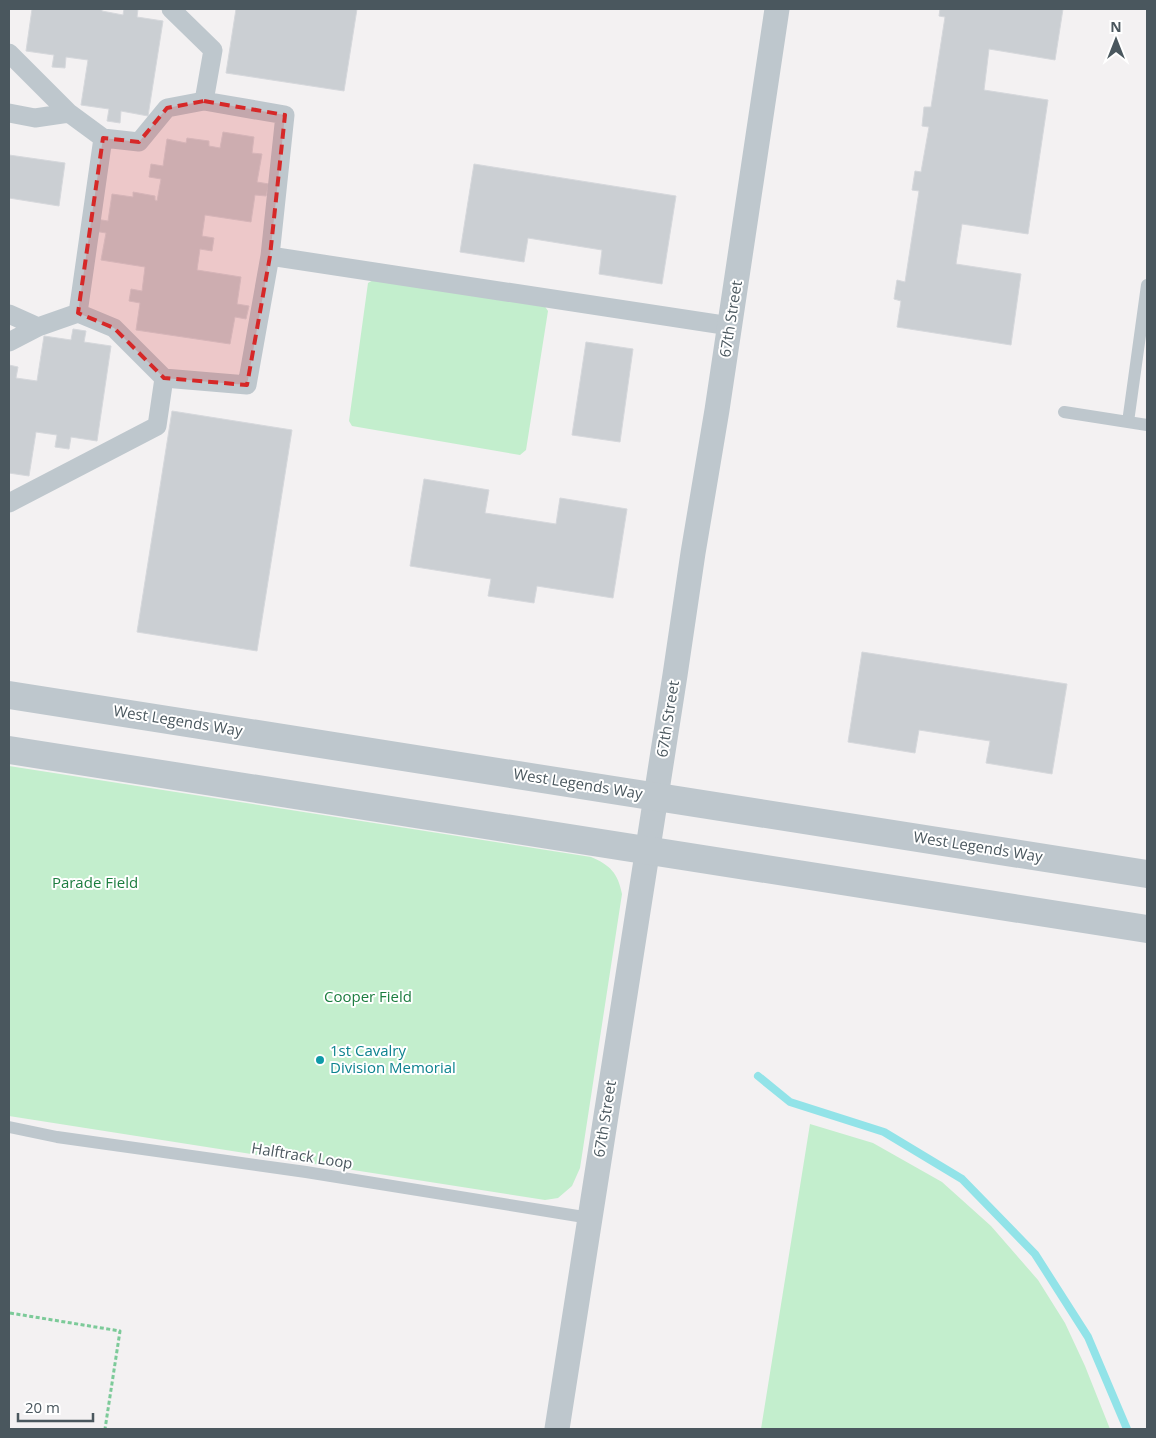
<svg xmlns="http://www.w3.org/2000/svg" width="1156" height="1438" font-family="'Open Sans',sans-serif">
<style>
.green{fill:#c3eecd}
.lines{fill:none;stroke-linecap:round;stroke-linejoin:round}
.stream{stroke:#92e3e8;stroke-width:8}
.building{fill:#cbcfd3;stroke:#d6d8dc}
.path{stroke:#7cca99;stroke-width:3;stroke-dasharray:4 2.5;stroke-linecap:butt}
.service{stroke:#bec7cd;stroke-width:12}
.pedestrian{stroke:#bec7cd;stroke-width:19}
.minor{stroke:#bec7cd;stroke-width:25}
.tertiary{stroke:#bec7cd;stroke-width:28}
.marked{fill:#d62828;fill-opacity:0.2;stroke:#d62828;stroke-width:4;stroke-dasharray:10 6;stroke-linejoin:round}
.culture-dot{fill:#0f9aa8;stroke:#fff;stroke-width:2}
.labels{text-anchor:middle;stroke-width:4;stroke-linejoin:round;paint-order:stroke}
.street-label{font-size:15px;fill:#4a575e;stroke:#fff}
.park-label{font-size:15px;fill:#1c7d3f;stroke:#fff}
.culture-label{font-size:15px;fill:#0d838f;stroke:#fff;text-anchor:start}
</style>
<rect width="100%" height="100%" fill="#f3f1f2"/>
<path class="green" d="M375 279 544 305 548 311 526 450 520 455 352 426 349 421 368 283Z
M9 766 591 857C610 865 618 873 622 894L580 1168 572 1186 558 1198 545 1200 9 1116Z
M810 1124 873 1143 942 1182 991 1226 1038 1280 1065 1323 1085 1366 1110 1429H761Z"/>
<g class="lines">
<path class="stream" d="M758 1076 790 1102 884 1132 962 1179 1035 1254 1088 1337 1127 1429"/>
</g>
<path class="building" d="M32 9H102V11L123 15 124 9H138L137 17 163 21 148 116 121 111 120 123 107 121 109 109 81 105 88 60 66 57 65 68 52 67 54 55 26 51Z
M236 9H357L344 91 226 73Z
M940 9H1063L1055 60 989 49 984 90 1048 100 1028 234 962 224 956 264 1021 274 1011 345 897 327 901 301 894 299 897 280 905 282 919 191 912 190 915 171 921 172 929 127 922 126 924 107H931L945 17 939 16Z
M223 132 254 137 252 153 262 154 257 182 269 184 266 196 255 195 251 222 205 215 202 236 214 238 212 251 200 249 197 270 241 277 237 304 249 306 246 319 235 317 230 344 136 330 140 303 129 301 131 289 142 291 145 267 101 260 106 233 94 231 96 219 108 221 112 194 133 197V192L155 196V200L157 201 161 179 149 177 151 164 163 166 167 139 186 143 187 138 209 141V146L220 148Z
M9 155 65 163 59 206 9 198Z
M474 164 676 196 662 284 599 274 602 250 528 238 524 262 460 252Z
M73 329 86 331 84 342 111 346 97 441 71 437 69 449 55 447 57 435 36 432 29 476 9 473V365L18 367 16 378 37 381 44 336 71 340Z
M586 342 633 349 620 442 572 435Z
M172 411 292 430 257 651 137 632Z
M424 479 489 490 485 513 556 524 560 498 627 509 613 598 537 586 534 603 488 596 491 579 410 566Z
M862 652 1067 684 1052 774 986 763 990 741 919 730 915 753 848 742Z"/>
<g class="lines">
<path class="path" d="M10 1313 120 1331 105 1429"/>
<path class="service" d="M1064 412 1147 425
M1128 422 1147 285
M9 1127 57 1137 306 1172 590 1218"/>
<path class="pedestrian" d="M9 53 69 113 103 138 78 313 38 327 9 342
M204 101 285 115 270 256
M9 113 35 118 69 113
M103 138 139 142 167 108 204 101 213 50 171 9
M9 314 38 327
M164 378 247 385 270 256 730 326
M9 503 157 426 164 378 114 328 78 313"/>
<path class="minor" d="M557 1429 675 675 693 553 717 410 777 9"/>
<path class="tertiary" d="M9 695 1147 874
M9 750 1147 929"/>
</g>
<path class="marked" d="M204 101 285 115 270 256 247 385 164 378 114 328 78 313 103 138 139 142 167 108Z"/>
<circle class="culture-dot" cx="320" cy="1060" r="5"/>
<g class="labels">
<g class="street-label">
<text transform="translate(731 319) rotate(-81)" y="5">67th Street</text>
<text transform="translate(668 719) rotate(-81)" y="5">67th Street</text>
<text transform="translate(178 721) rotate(9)" y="5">West Legends Way</text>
<text transform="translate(578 784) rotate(9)" y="5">West Legends Way</text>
<text transform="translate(978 847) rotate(9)" y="5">West Legends Way</text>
<text transform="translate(605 1119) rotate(-81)" y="5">67th Street</text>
<text transform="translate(302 1156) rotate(9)" y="5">Halftrack Loop</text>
</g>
<g class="park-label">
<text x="95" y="888">Parade Field</text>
<text x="368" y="1002">Cooper Field</text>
</g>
<g class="culture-label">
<text x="330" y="1056">1st Cavalry<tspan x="330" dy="17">Division Memorial</tspan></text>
</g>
</g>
<rect width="1156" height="1438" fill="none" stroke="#4a575e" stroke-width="20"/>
<g transform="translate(1116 40)" stroke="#ffffff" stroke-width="4" paint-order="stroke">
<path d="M0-4L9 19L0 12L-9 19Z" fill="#4a575e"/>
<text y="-8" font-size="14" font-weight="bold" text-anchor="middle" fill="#4a575e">N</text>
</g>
<path d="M18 1413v8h75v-8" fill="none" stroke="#4a575e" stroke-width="2.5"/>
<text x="25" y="1413" font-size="15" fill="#4a575e" stroke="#ffffff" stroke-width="4" paint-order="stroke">20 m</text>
</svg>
